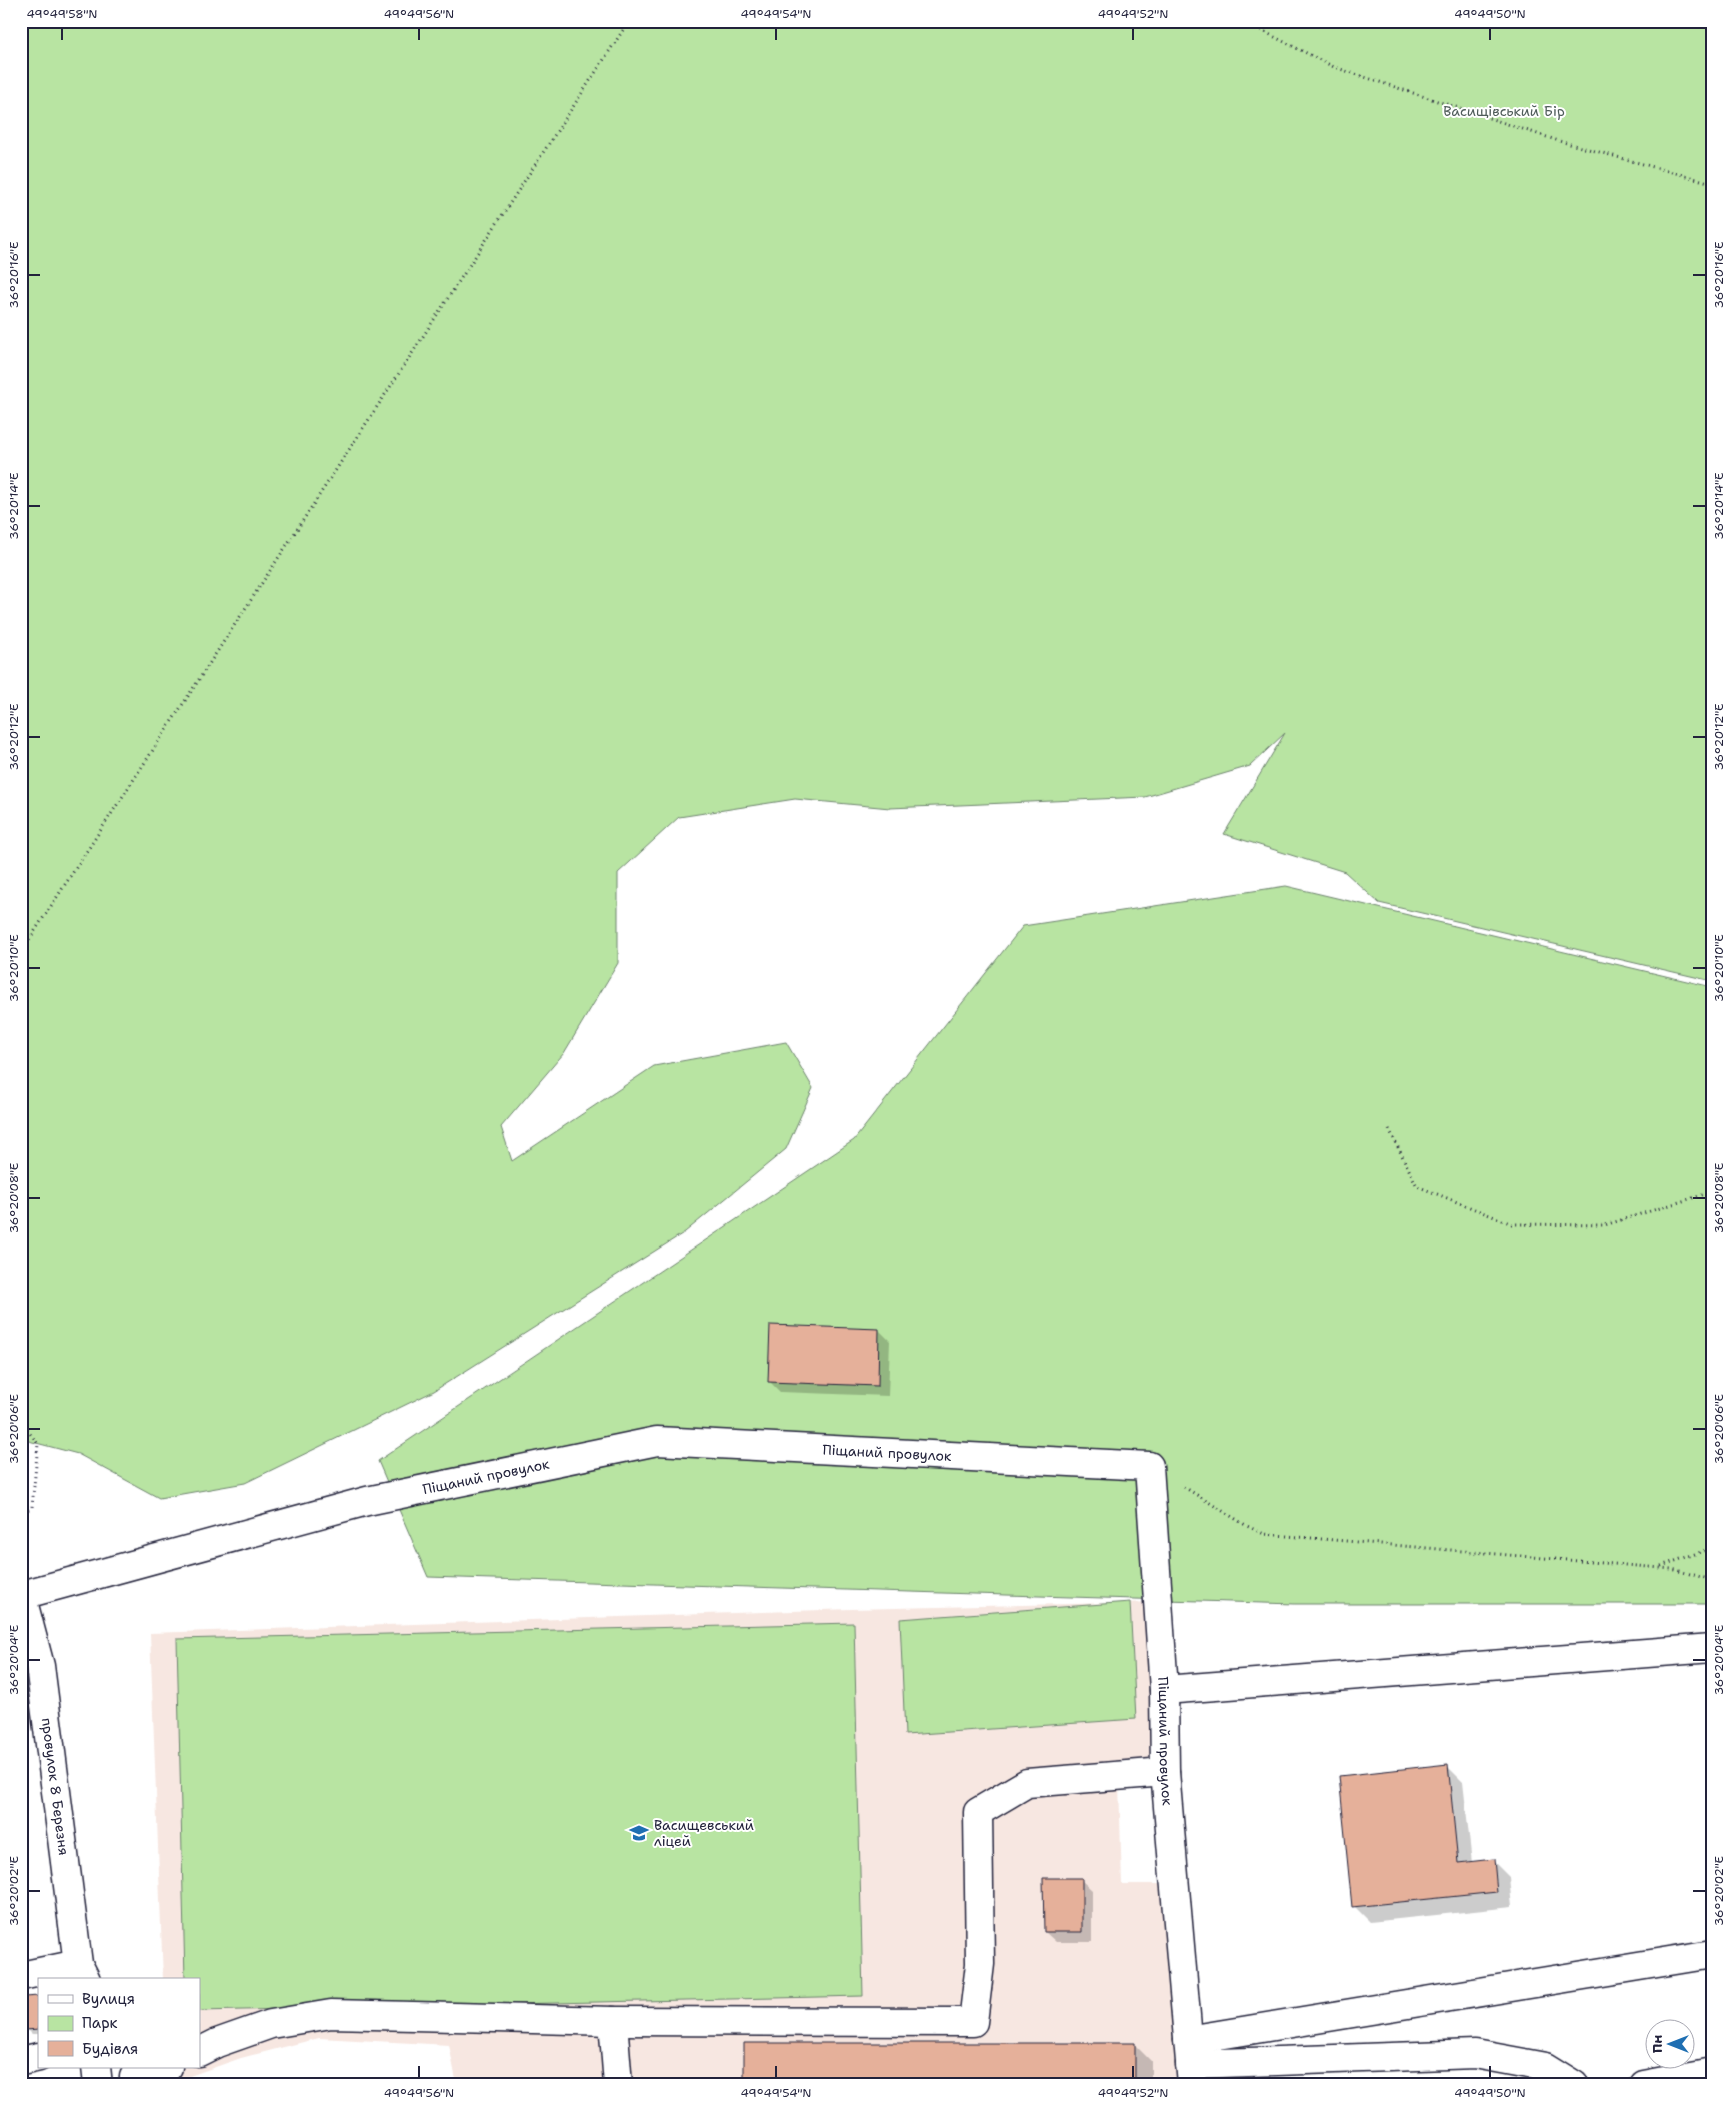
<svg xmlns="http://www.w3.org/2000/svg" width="1733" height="2106" font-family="'Shantell Sans',sans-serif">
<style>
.built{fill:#f7e7e1}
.green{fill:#b8e4a2;stroke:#6d836e}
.shadow{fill:#0003}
.building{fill:#e5b09a;stroke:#22223b}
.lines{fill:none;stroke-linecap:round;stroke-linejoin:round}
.minor-casing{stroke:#22223b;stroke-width:31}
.path{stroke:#22223b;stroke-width:3;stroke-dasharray:1 4;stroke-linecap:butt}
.minor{stroke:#fff;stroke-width:28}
.ticks{fill:none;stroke:#22223b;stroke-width:2}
.labels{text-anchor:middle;stroke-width:4;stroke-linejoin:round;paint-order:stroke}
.park-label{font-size:14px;fill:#4f5c5a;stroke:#fff}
.street-label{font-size:14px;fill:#22223b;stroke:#fff}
.poi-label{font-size:14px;fill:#22223b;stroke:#fff;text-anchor:start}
.neatline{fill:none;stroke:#22223b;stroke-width:2}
.ticks-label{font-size:12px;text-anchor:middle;fill:#22223b}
</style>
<rect width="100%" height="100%" fill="#fff"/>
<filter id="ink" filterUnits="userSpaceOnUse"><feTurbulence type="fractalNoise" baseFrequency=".02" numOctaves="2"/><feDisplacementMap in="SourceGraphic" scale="10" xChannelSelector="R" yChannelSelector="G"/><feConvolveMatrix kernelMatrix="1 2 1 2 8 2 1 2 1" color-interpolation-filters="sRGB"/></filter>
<g filter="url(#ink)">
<path class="built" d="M1158 1602 1160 1780 1119 1783 1122 1884H1169L1186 2085H457L449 2045 319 2038 241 2058 167 2084 166 2067H199V1980H163L150 1633 851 1609Z"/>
<path class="green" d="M21 21H1712V981L1379 903 1345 872 1224 834 1285 733 1250 766 1145 797 890 808 795 799 679 817 618 873V963L564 1053 501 1127 512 1161 654 1066 786 1042 813 1088 786 1149 685 1232 434 1391 245 1483 159 1498 78 1454 21 1439Z
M1286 886 1712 987V1604H1295L428 1577 378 1461 854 1140 1023 926Z
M1130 1602 1136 1719 905 1735 900 1619Z
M854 1623 863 1996 199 2011V1980H185L177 1639Z"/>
<path class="shadow" d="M879 1330 890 1341 888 1396 780 1392 769 1381Z
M1447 1766 1463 1782 1472 1863 1493 1861 1509 1877 1512 1907 1370 1922 1354 1906Z
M1081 1880 1092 1890V1942H1056L1045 1932Z
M39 1997V2034H32L27 2029Z
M1135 2045 1151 2061V2085H745Z"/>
<path class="building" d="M770 1325 879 1329 878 1386 768 1382Z
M1448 1764 1458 1863 1494 1859 1497 1892 1352 1907 1339 1776Z
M1043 1878H1082V1932H1044Z
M39 1996V2029L25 2030 24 1997Z
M744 2043H1135V2085H744Z"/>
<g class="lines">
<g class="minor-casing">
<g id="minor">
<path id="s1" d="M21 1594 40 1666 78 1964 86 1980"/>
<path id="s2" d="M22 1595 367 1501 657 1441 1149 1466 1164 1690 1165 1772 1192 2085"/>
<path d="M1164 1690 1712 1648"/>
<path d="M21 1976 78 1964"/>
<path d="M613 2021 618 2085"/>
<path d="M1188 2040 1712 1954"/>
<path d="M199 2052 217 2043 271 2024 331 2014 613 2021 973 2022 980 1964 978 1812 1027 1783 1165 1772"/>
<path d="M21 2061 39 2057"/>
<path d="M1190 2064 1475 2054 1545 2067 1574 2085"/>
<path d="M96 2067 98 2085"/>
<path d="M139 2085 134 2077 168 2067"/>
<path d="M1643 2085 1712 2072"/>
</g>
</g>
<path class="path" d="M1243 21 1334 67 1559 141 1712 183
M21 952 629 21
M1389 1129 1417 1186 1512 1224 1605 1225 1712 1192
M21 1422 38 1444 32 1507 21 1514
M1184 1487 1247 1526 1264 1534 1672 1569 1712 1580
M1661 1566 1712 1548"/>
<use href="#minor" class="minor"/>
</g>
</g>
<path class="ticks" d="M62 28V40M419 28V40M776 28V40M1133 28V40M1490 28V40M28 275H40M1693 275H1706M28 506H40M1693 506H1706M28 737H40M1693 737H1706M28 968H40M1693 968H1706M28 1198H40M1693 1198H1706M28 1429H40M1693 1429H1706M28 1660H40M1693 1660H1706M28 1891H40M1693 1891H1706M419 2066V2078M776 2066V2078M1133 2066V2078M1490 2066V2078"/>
<defs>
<g id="school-bare" transform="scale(1.5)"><path d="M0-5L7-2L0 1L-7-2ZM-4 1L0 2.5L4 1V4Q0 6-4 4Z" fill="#1f6fb2" stroke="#fff" stroke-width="2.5" paint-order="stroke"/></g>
</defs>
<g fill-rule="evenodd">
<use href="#school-bare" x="639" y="1833"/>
</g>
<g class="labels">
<g class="park-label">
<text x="1504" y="116">Васищівський Бір</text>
</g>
<g class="street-label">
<text dy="5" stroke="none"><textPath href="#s2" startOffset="884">Піщаний провулок</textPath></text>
<text dy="5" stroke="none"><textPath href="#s2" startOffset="479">Піщаний провулок</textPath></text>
<text dy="5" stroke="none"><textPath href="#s2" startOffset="1422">Піщаний провулок</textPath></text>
<text dy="5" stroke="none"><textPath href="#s1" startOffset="196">провулок 8 Березня</textPath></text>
</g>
<g class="poi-label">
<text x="654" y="1830">Васищевський<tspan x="654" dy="16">ліцей</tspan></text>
</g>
</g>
<rect width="1733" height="2106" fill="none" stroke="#fff" stroke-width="55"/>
<rect x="38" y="1978" width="162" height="90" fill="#ffffff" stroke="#a7a7b1"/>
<rect x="48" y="1995" width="25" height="8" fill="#ffffff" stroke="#a7a7b1"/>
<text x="82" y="2004" font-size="15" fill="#22223b">Вулиця</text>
<rect x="48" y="2016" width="25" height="15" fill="#b8e4a2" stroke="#a7a7b1"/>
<text x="82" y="2028" font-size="15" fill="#22223b">Парк</text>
<rect x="48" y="2041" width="25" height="15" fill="#e5b09a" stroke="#a7a7b1"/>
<text x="82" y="2054" font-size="15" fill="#22223b">Будівля</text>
<g transform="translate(1670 2044) rotate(270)"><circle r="24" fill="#ffffff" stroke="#a7a7b1"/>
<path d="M0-4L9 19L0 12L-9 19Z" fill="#1f6fb2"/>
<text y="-8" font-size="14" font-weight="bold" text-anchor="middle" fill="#22223b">Пн</text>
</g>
<rect x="28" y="28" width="1678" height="2050" class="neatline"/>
<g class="ticks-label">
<text x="62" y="18">49°49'58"N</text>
<text x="419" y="18">49°49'56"N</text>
<text x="776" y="18">49°49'54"N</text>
<text x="1133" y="18">49°49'52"N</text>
<text x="1490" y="18">49°49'50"N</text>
<text transform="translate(1719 275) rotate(-90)" y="4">36°20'16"E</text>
<text transform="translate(14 275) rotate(-90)" y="4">36°20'16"E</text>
<text transform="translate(1719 506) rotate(-90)" y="4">36°20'14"E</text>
<text transform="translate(14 506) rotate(-90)" y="4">36°20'14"E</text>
<text transform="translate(1719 737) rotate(-90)" y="4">36°20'12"E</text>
<text transform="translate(14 737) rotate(-90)" y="4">36°20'12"E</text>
<text transform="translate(1719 968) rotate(-90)" y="4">36°20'10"E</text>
<text transform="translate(14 968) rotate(-90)" y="4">36°20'10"E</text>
<text transform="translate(1719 1198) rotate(-90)" y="4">36°20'08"E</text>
<text transform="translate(14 1198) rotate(-90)" y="4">36°20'08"E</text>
<text transform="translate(1719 1429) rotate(-90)" y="4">36°20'06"E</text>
<text transform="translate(14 1429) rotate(-90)" y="4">36°20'06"E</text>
<text transform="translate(1719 1660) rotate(-90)" y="4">36°20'04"E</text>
<text transform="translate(14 1660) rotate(-90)" y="4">36°20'04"E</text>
<text transform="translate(1719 1891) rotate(-90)" y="4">36°20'02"E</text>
<text transform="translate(14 1891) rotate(-90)" y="4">36°20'02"E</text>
<text x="419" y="2097">49°49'56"N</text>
<text x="776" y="2097">49°49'54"N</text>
<text x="1133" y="2097">49°49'52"N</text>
<text x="1490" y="2097">49°49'50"N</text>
</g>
</svg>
